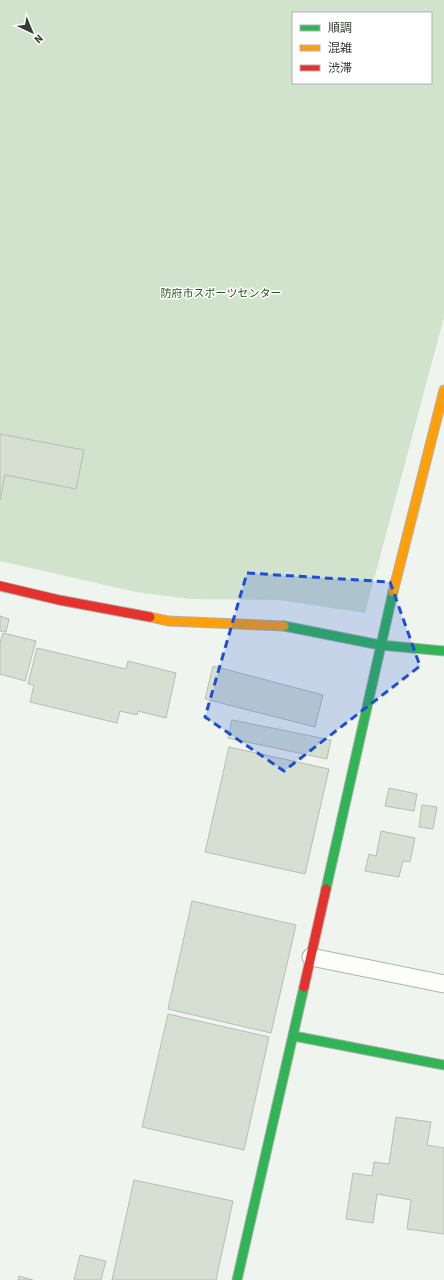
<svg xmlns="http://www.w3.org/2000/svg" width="444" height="1280" font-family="'Source Sans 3','Noto Sans JP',sans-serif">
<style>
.green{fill:#d1e2cd;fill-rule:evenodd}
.building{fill:#d5e0d3;stroke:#b7bcb7}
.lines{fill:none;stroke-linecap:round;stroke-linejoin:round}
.street-casing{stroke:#afb3ae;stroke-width:19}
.fast-casing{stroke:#afb3ae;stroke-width:11}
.slow-casing{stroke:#afb3ae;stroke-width:11}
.jam-casing{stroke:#afb3ae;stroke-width:11}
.street{stroke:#fdfefc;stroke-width:17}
.fast{stroke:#30b455;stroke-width:9}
.slow{stroke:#ff9f0a;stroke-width:9}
.jam{stroke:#e5322d;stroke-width:9}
.marked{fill:#1d4ed8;fill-opacity:0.2;stroke:#1d4ed8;stroke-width:3;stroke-dasharray:8 5;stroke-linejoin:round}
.labels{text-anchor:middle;stroke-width:3;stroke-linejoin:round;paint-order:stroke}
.park-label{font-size:11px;fill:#215712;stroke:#fff}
</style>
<rect width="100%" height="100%" fill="#eff5ee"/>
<path class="green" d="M0 0H444V317L365 613 279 600 190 599 136 592 0 561ZM293 13H431V83H293Z"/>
<path class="building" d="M0 434 84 450 76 489 5 475 0 500Z
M0 616 9 619 6 632 0 631Z
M3 633 36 641 25 681 0 674V643Z
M37 648 126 669 128 661 176 673 166 718 138 711 137 715 120 711 117 723 30 702 34 685 28 684Z
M213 666 323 695 315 727 205 699Z
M232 720 331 740 327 759 228 738Z
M229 747 329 769 305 874 205 852Z
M389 788 417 794 414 811 385 806Z
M422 805 437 807 433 829 419 827Z
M381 831 415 838 410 862 403 861 399 877 365 871 369 854 376 856Z
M192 901 296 925 271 1033 168 1009Z
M168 1014 269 1037 244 1150 142 1127Z
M396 1117 431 1122 427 1145 444 1148V1234L407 1229 411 1200 377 1194 373 1223 346 1219 353 1173 372 1176 374 1162 389 1164Z
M134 1180 233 1201 216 1280H112Z
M80 1255 106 1261 101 1280H74Z
M19 1276 33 1280H18Z"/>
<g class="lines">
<g class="street-casing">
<path id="street" d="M311 957 444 984"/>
</g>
<g class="fast-casing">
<path id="fast" d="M284 626 380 645 444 651
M326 889 393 592
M294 1036 444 1065
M237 1280 304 987"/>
</g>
<g class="slow-casing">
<path id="slow" d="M393 592 444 390
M150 617 168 621 284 626"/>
</g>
<g class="jam-casing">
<path id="jam" d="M0 586 59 600 150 617
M304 987 326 889"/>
</g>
<use href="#street" class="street"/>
<use href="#fast" class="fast"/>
<use href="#slow" class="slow"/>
<use href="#jam" class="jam"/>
</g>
<path class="marked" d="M247 573 390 582 420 666 284 771 205 717Z"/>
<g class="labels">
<g class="park-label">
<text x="221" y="297">防府市スポーツセンター</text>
</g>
</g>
<rect x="292" y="12" width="140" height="72" fill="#ffffff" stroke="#afb1af"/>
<rect x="300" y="25" width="20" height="6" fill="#30b455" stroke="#afb1af"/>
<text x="328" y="32" font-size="12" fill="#373b36">順調</text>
<rect x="300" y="45" width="20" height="6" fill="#ff9f0a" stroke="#afb1af"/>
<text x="328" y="52" font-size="12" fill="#373b36">混雑</text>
<rect x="300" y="65" width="20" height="6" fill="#e5322d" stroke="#afb1af"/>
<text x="328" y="72" font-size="12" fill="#373b36">渋滞</text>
<g transform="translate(32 32) rotate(136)" stroke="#ffffff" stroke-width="3" paint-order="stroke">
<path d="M0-3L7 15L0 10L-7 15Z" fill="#373b36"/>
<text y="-6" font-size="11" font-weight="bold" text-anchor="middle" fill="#373b36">N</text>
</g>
</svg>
